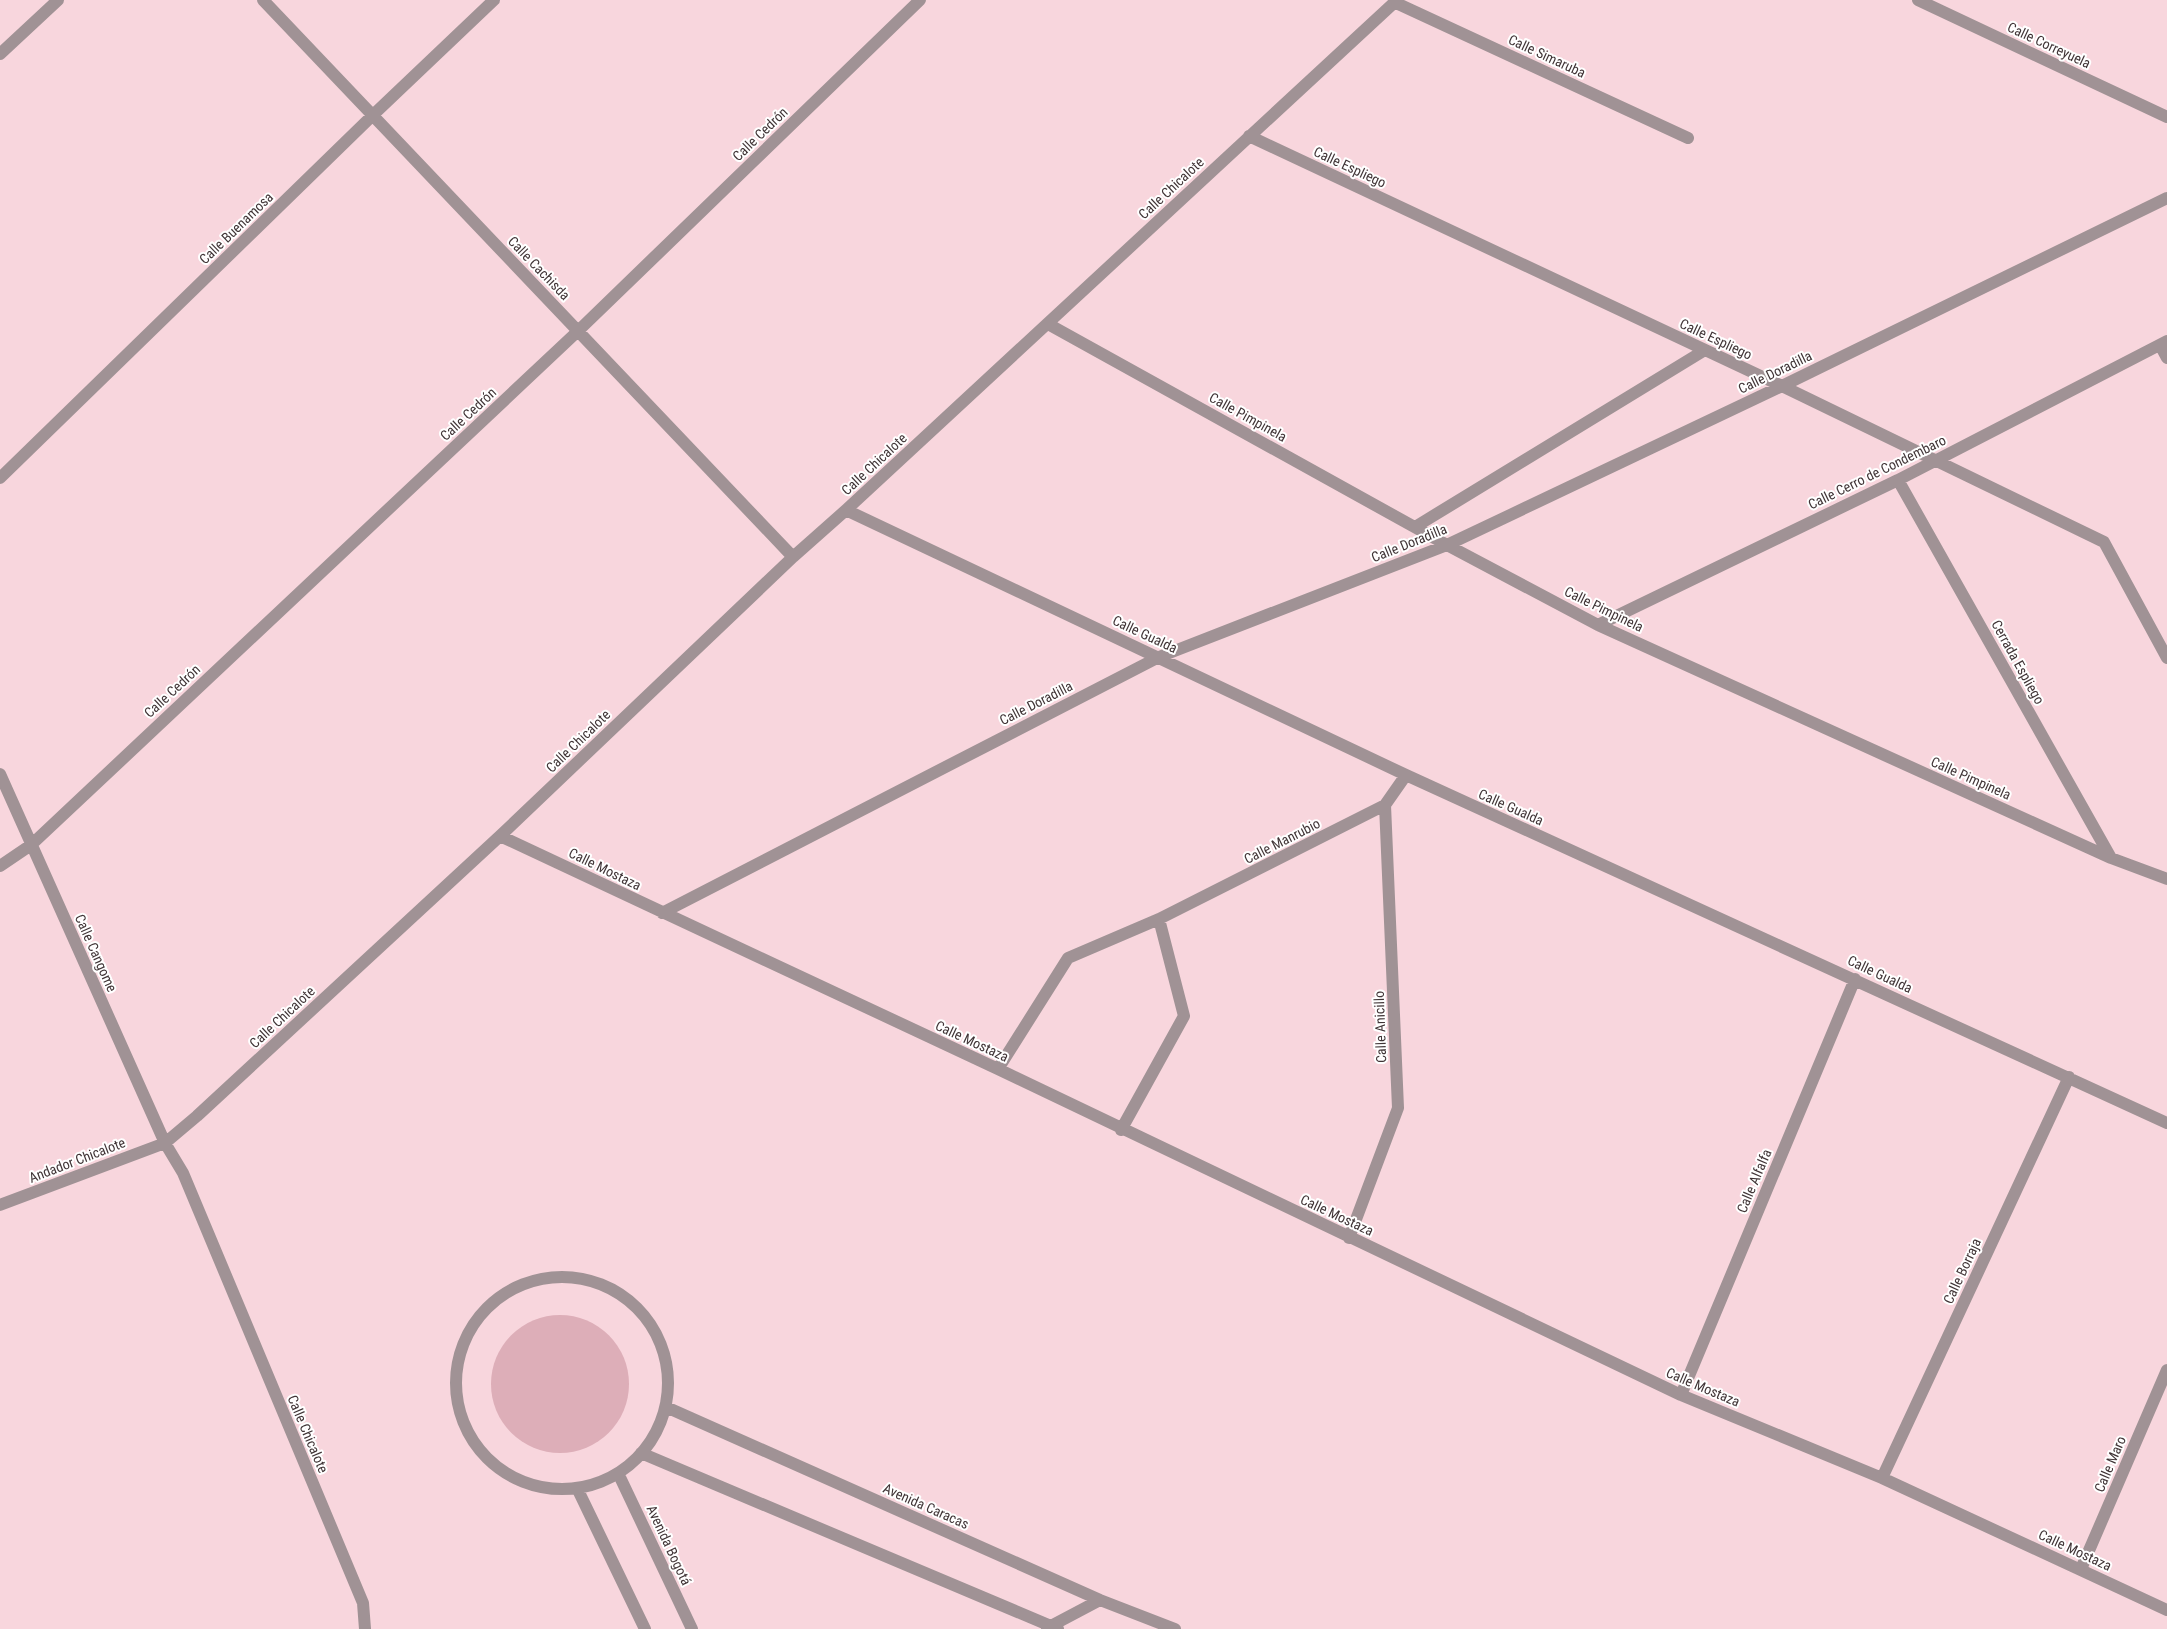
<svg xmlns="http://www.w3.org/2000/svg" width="2167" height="1629" font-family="'Roboto Condensed',sans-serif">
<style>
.green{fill:#ddaeb8}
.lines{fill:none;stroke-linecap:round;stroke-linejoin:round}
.minor{stroke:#a09295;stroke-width:12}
.labels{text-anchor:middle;stroke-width:4;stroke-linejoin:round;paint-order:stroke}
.street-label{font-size:14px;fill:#403436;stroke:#fff}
</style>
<rect width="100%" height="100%" fill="#f8d6dd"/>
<path class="green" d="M491 1384a69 69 0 1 1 138 0a69 69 0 1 1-138 0Z"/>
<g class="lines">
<path class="minor" d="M263 0 793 557
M1918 0 2167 117
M1394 2 1688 138
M0 54 58 0
M1249 136 1782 386 2104 542 2167 658
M1048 324 1447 545 1598 625 2111 858 2167 879
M2160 345 2167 358
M0 478 373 115 494 0
M1898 480 2111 858
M846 510 1406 775 2167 1123
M1415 527 1705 350
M1598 625 1898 480 2167 341
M0 774 165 1143 183 1173 363 1603 365 1629
M500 836 998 1069 1681 1395 1882 1478 2167 1610
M0 866 31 845 578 331 920 0
M662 913 1159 657 1447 545 1782 386 2167 198
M998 1069 1068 958 1159 919 1385 805 1406 775
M1121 1130 1184 1016 1159 919
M0 1205 165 1143 197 1116 500 836 793 557 846 510 1397 0
M1349 1238 1398 1108 1385 805
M456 1383a106 106 0 1 1 212 0a106 106 0 1 1-212 0Z
M1681 1395 1855 979
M666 1407 1100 1600 1175 1629
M641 1453 1058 1629
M618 1473 692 1629
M1882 1478 2069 1077
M577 1488 645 1629
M2081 1569 2167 1370
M1047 1628 1100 1600"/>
</g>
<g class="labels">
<g class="street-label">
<text transform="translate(2049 45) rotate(25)" y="5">Calle Correyuela</text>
<text transform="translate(1547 56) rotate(25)" y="5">Calle Simaruba</text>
<text transform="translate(760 134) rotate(-44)" y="5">Calle Cedrón</text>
<text transform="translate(1350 167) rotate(25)" y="5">Calle Espliego</text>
<text transform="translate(1171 188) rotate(-43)" y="5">Calle Chicalote</text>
<text transform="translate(236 228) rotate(-44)" y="5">Calle Buenamosa</text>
<text transform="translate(539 268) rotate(46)" y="5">Calle Cachisda</text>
<text transform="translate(1716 339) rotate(25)" y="5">Calle Espliego</text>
<text transform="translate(1775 372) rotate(-26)" y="5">Calle Doradilla</text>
<text transform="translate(468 414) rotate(-43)" y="5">Calle Cedrón</text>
<text transform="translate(1248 417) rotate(29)" y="5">Calle Pimpinela</text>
<text transform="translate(874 464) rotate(-43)" y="5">Calle Chicalote</text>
<text transform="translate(1877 472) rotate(-26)" y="5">Calle Cerro de Condembaro</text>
<text transform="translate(1409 543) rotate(-22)" y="5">Calle Doradilla</text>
<text transform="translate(1604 609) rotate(26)" y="5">Calle Pimpinela</text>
<text transform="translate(1145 634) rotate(25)" y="5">Calle Gualda</text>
<text transform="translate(2018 662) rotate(61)" y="5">Cerrada Espliego</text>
<text transform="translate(172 691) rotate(-43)" y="5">Calle Cedrón</text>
<text transform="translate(1036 703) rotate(-27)" y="5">Calle Doradilla</text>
<text transform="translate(578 741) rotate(-44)" y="5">Calle Chicalote</text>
<text transform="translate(1971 778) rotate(24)" y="5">Calle Pimpinela</text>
<text transform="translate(1511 807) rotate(24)" y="5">Calle Gualda</text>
<text transform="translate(1282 841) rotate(-27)" y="5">Calle Manrubio</text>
<text transform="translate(605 869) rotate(26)" y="5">Calle Mostaza</text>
<text transform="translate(96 953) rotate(66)" y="5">Calle Cangome</text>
<text transform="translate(1880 974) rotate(25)" y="5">Calle Gualda</text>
<text transform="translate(282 1017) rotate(-43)" y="5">Calle Chicalote</text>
<text transform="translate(1380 1027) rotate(-92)" y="5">Calle Anicillo</text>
<text transform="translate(972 1041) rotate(25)" y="5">Calle Mostaza</text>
<text transform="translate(77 1160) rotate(-21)" y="5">Andador Chicalote</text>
<text transform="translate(1754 1181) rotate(-67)" y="5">Calle Alfalfa</text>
<text transform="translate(1337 1215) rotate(25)" y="5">Calle Mostaza</text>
<text transform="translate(1962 1271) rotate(-65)" y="5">Calle Borraja</text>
<text transform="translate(1703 1387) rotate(23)" y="5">Calle Mostaza</text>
<text transform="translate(308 1434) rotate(67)" y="5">Calle Chicalote</text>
<text transform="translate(2110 1464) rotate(-67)" y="5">Calle Maro</text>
<text transform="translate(926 1506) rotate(24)" y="5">Avenida Caracas</text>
<text transform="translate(669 1545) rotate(65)" y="5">Avenida Bogotá</text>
<text transform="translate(2075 1550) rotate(25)" y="5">Calle Mostaza</text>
</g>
</g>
</svg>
